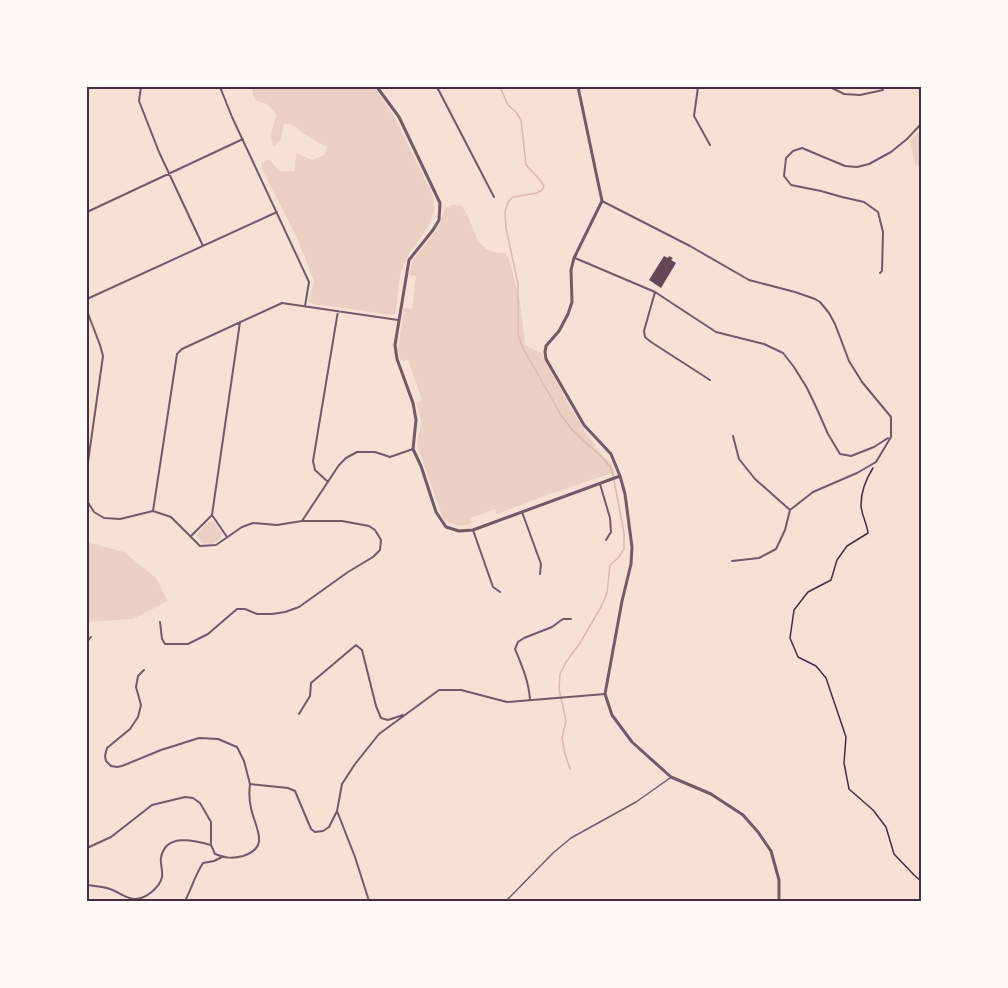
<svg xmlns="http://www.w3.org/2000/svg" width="1008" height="988" font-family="Rubik,sans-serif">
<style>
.green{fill:#ebcfc5}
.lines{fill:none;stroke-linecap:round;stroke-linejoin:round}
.stream{stroke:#dcb8b0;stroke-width:1.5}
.building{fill:#644757}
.path{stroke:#4a2c40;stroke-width:1.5}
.service{stroke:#755966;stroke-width:1.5}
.minor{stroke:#755966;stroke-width:2}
.tertiary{stroke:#755966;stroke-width:3}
.neatline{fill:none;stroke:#4a2c40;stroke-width:2}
</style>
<rect width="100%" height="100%" fill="#f7e1d7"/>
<path class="green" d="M252 87H374L394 116 433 195C440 226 414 239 403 266 398 280 398 298 396 312L393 315 313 304 308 301 314 281 298 240 261 167V163L269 159 279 171H295L296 153 312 160 324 155 327 147 302 133 295 126 284 123 281 139 274 146C267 134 275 126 276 114L267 104 256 101 253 95Z
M921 129V167L915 164 910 140Z
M452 205 462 206C477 226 472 254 505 253L509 259 520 301 525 345 541 353 577 419 601 454 610 462 615 472 541 497 497 514 495 509 470 518 472 523C459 528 453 526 443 518L417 445 418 436 422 422 416 403 422 400 408 360 404 361 400 359 398 349 404 308 412 309 416 276 409 275 413 260 438 228 445 208Z
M213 521 222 533 221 539 212 544 202 543 197 535C201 529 206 522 213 521Z
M87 542 124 552 156 578 168 601 133 619 87 622Z"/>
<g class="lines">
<path class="stream" d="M500 87 508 105 516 112 521 120 526 165 540 180 544 186 542 190 537 193 513 197 508 202 505 212 506 228 518 284V335L523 348 561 415 573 431 604 459 612 470 624 533V549L618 558 610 565 607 593 601 607 580 643 566 662 560 674 559 689 566 721 562 738 565 754 570 769"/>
</g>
<path class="building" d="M664 256 668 258 669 256 673 258 671 260 676 263 661 288 649 280Z"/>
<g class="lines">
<path class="path" d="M873 468C866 479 861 492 861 505 861 514 867 523 868 533L847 546 837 560 831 580 808 592 794 610 790 638 798 657 816 666 826 678 846 737 844 763 849 789 873 810 886 827 894 854 914 875 921 881"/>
<path class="service" d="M506 901 553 853 571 838 636 802 670 778"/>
<path class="minor" d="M141 87 139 101 159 152 203 246
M220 87 232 117 309 282 305 306
M437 87 494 197
M698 87 694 116 710 145
M830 87 844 94 860 95 883 90
M602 201 690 246 749 280 795 292 815 299 820 302 829 313 835 324 849 361 862 382 891 417V437L876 462 857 473 813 492 790 510 785 530 776 549 759 558 732 561
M87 212 243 139
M575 258 655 292 716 332 764 344 783 353 794 367 807 388 817 409 828 434 840 454 851 456 874 447 888 438
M880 273 882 271 883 232 878 212 864 202 842 197 821 191 791 185 784 176 786 158 793 151 802 148 845 166 857 167 869 164 891 152 907 139 921 124
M655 292 644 331 645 337 651 342 710 380
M87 299 277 212
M87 311 100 345 103 356 87 469
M733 436 739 459 755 479 790 510
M328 482 315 470 313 461 338 311
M600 484 610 518 611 532 606 540
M87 501 94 512 104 518 120 519 153 511 171 517 200 546 216 545 242 527 253 523 277 525 302 521 339 465 346 458 357 452H375L390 457 413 449
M153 511 177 354 182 349 282 303 398 320
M522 512 541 564 540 574
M212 515 227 537
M473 530 493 587 500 592
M191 536 212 515 240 322
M160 622 162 639 165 644H188L208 634 237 609H245L257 614H272L285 612 299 607 348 572 373 557 380 550 381 540 375 530 369 526 342 521H302
M87 642 91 637
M144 670 138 676 136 687 141 705 138 717 130 729 107 748 105 756 106 761 111 766 117 767 122 766 161 750 199 738 218 739 237 747 244 761 250 784
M530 700C529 682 522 666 515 649L518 642 524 638 552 627 563 619H571
M299 714 310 696 311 683 356 645 362 650 376 706 381 718 388 720 403 715
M337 811 355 857 369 901
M87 848 111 837 152 805 185 797 193 798 200 803 211 822V845
M87 885C94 886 103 886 110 889 119 892 126 899 135 899 146 899 160 887 162 877 163 870 160 864 161 858 165 833 194 840 211 845L215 854C225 858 232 859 243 856 271 847 255 828 251 808 249 800 249 792 250 784L288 788 295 791 311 829 315 832 323 831 329 827 337 811 342 784 355 764 379 734 439 690H461L507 702 605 694
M185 901C192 888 195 875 203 863L214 861 222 857"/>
<path class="tertiary" d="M377 87 399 117 440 203 439 220 433 230 409 260 395 345 397 359 413 403 416 420 413 449 421 466 436 512 446 527 459 531 473 530 620 476
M578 87 602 201 574 258 571 270 572 302 568 314 559 331 546 346 545 352 546 359 584 425 611 454 620 476 625 494 632 547 631 564 622 601 605 694 612 715 632 742 671 777 711 794 743 815 758 832 771 851 779 880V901"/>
</g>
<rect width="1008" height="988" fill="none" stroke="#fffaf5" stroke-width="177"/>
<rect x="88" y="88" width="832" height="812" class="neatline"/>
</svg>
